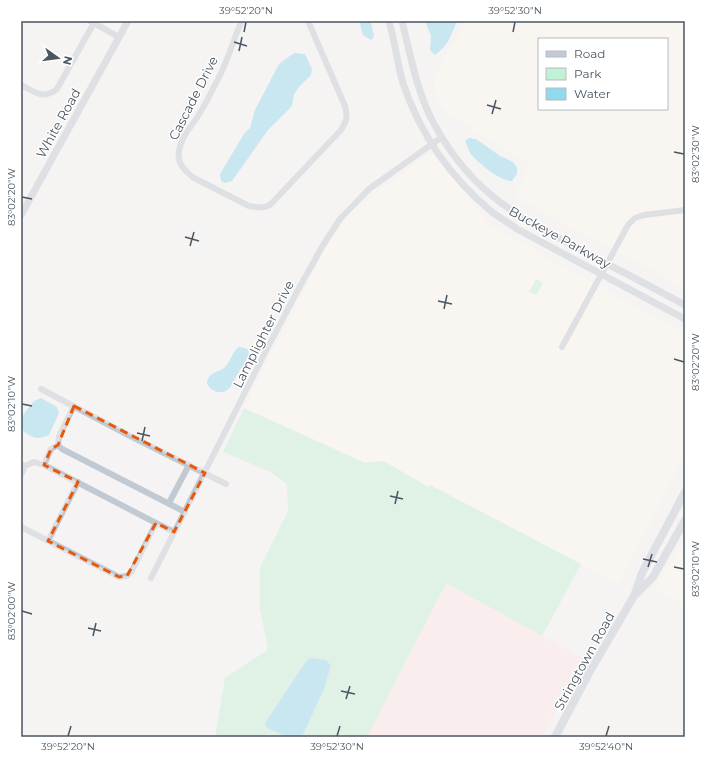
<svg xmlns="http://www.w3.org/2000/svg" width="706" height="758" font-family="Montserrat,sans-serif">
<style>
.commercial{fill:#fdf9ef;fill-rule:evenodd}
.medical{fill:#fce8e6}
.green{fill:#c3f1d5}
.water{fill:#90daee}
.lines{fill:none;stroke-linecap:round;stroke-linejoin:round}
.minor{stroke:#c1cad2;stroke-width:6}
.tertiary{stroke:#c1cad2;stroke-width:7}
.secondary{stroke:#c1cbd6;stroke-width:8}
.marked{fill:none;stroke:#e8590c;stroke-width:3;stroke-dasharray:8 5;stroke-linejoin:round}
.ticks{fill:none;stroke:#4a5661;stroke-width:1.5}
.labels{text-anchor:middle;stroke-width:3;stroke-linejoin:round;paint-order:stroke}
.street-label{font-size:13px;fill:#4a5661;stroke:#fff}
.neatline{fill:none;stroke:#4a5661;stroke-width:1.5}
.ticks-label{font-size:10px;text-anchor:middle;fill:#4a5661}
</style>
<rect width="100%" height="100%" fill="#f5f3f3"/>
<path class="commercial" d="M466 21H685V288L526 203 515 195 529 164 450 115 436 98 433 78ZM539 39H667V109H539Z
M432 152 490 224 517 241 553 261 685 333V455L619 584 431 485 429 487 384 461 365 463 244 408 328 244 350 212Z
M685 539V606L654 588Z"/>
<path class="medical" d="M446 583 588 661 569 696 559 705 542 737H367Z"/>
<path class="green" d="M536 279 543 283 536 295 529 292Z
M244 408 365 463 383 461 429 487 430 485 581 564 542 636 446 583 367 737H302L324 689 310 658 304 664 265 723 267 728 287 737H215L225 678 266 651 268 648 260 609V568L288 511 287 484 271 472 223 452Z"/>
<path class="water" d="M359 21H370L372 26 374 37 371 40 363 35Z
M425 21H457C452 34 447 47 435 55L430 50 431 36Z
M294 53 305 54 312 69 311 75 300 86 294 94 292 106 268 130 232 181 225 183 221 181 220 174 244 134 250 128 255 110 279 64Z
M469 138 476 139 500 156 513 162 517 168V174L512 181C501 182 477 162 470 153 468 149 467 144 465 141Z
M239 347C259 348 243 365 239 372 236 376 234 381 231 386 226 394 217 394 210 388 209 386 207 385 207 383 207 373 220 372 225 367 231 361 232 352 239 347Z
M41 398 57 407 59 413 49 435C36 441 31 437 21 429V419L26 411 34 401Z
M310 658 325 660 331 665 324 689 302 737H287L267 728 265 723 304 664Z"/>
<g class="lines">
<path class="minor" d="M90 21 119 37
M242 21 239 27C232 45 226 65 217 81 211 93 205 105 198 116 191 127 181 137 179 151 177 164 184 170 194 178L249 206C257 207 262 209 270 205L341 130C347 120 348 117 345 106L308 21
M21 85C34 92 44 100 57 89L95 21
M562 347 628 225 635 218 644 215 685 210
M41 389 130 436 226 484
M74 406 59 436 58 445 62 449 185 512
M21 464 25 466 34 462 44 465 51 449 58 445
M44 465 156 523
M21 475 25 466
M169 503 189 465
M21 527 119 577 127 576 132 571 156 523 174 532
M48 541 78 482
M151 578 267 349 298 290 323 245 340 219 369 189 442 137"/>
<path class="tertiary" d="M389 21C395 41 397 63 403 83 420 134 451 178 492 212 500 218 509 223 517 229L685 319
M402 21C411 57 416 89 433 122 452 158 480 190 514 212 534 225 556 236 577 248 613 267 649 285 685 305
M21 215 128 21"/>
<path class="secondary" d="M636 594 653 577 685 520
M555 737 589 673 634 596 642 573 685 492"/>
</g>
<path d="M0 0H706V758H0ZM74 406 205 473 174 532 156 523 127 576 119 577 48 541 78 482 44 465 51 449 58 445Z" fill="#f5f3f3" fill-opacity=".55" fill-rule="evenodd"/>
<path class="marked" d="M74 406 205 473 174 532 156 523 127 576 119 577 48 541 78 482 44 465 51 449 58 445Z"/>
<path class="ticks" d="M244 32 246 22M513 32 515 22M234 42 247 46M239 51 242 37M487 105 501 109M492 114 496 100M674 152 684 154M22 197 32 199M185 237 199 241M190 246 194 232M438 301 452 304M444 309 447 295M674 359 684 362M22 404 32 406M137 433 150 436M142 441 145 427M390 496 403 499M395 504 398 491M643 559 657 562M648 567 652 554M674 567 684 569M22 611 32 614M88 628 101 631M93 636 96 623M341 691 355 694M346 699 350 686M68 736 71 726M337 736 340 726M606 736 609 726"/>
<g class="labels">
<g class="street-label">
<text transform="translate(193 98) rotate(-63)" y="5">Cascade Drive</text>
<text transform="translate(58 123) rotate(-61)" y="5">White Road</text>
<text transform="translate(560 237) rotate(29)" y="5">Buckeye Parkway</text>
<text transform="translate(263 334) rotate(-63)" y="5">Lamplighter Drive</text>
<text transform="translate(584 661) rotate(-61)" y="5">Stringtown Road</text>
</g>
</g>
<rect width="706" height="758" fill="none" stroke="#ffffff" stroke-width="44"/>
<rect x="538" y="38" width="130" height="72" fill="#ffffff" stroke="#b7bbc0"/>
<rect x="546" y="51" width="20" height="6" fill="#c1cbd6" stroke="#b7bbc0"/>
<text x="574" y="58" font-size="12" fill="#4a5661">Road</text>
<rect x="546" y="68" width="20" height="12" fill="#c3f1d5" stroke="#b7bbc0"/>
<text x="574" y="78" font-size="12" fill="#4a5661">Park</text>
<rect x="546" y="88" width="20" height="12" fill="#90daee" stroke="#b7bbc0"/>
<text x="574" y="98" font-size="12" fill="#4a5661">Water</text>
<g transform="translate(58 58) rotate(104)" stroke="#ffffff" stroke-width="3" paint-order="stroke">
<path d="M0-3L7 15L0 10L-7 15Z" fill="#4a5661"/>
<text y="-6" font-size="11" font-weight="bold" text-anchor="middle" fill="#4a5661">N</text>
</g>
<rect x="22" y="22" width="662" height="714" class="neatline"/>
<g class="ticks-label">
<text x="246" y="14">39°52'20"N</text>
<text x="515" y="14">39°52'30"N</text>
<text transform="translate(695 154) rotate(-90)" y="4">83°02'30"W</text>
<text transform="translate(11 197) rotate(-90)" y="4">83°02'20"W</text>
<text transform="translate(695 362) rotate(-90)" y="4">83°02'20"W</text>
<text transform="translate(11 404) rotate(-90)" y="4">83°02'10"W</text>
<text transform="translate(695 569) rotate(-90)" y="4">83°02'10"W</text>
<text transform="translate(11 611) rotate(-90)" y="4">83°02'00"W</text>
<text x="68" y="750">39°52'20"N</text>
<text x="337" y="750">39°52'30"N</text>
<text x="606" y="750">39°52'40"N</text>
</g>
</svg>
